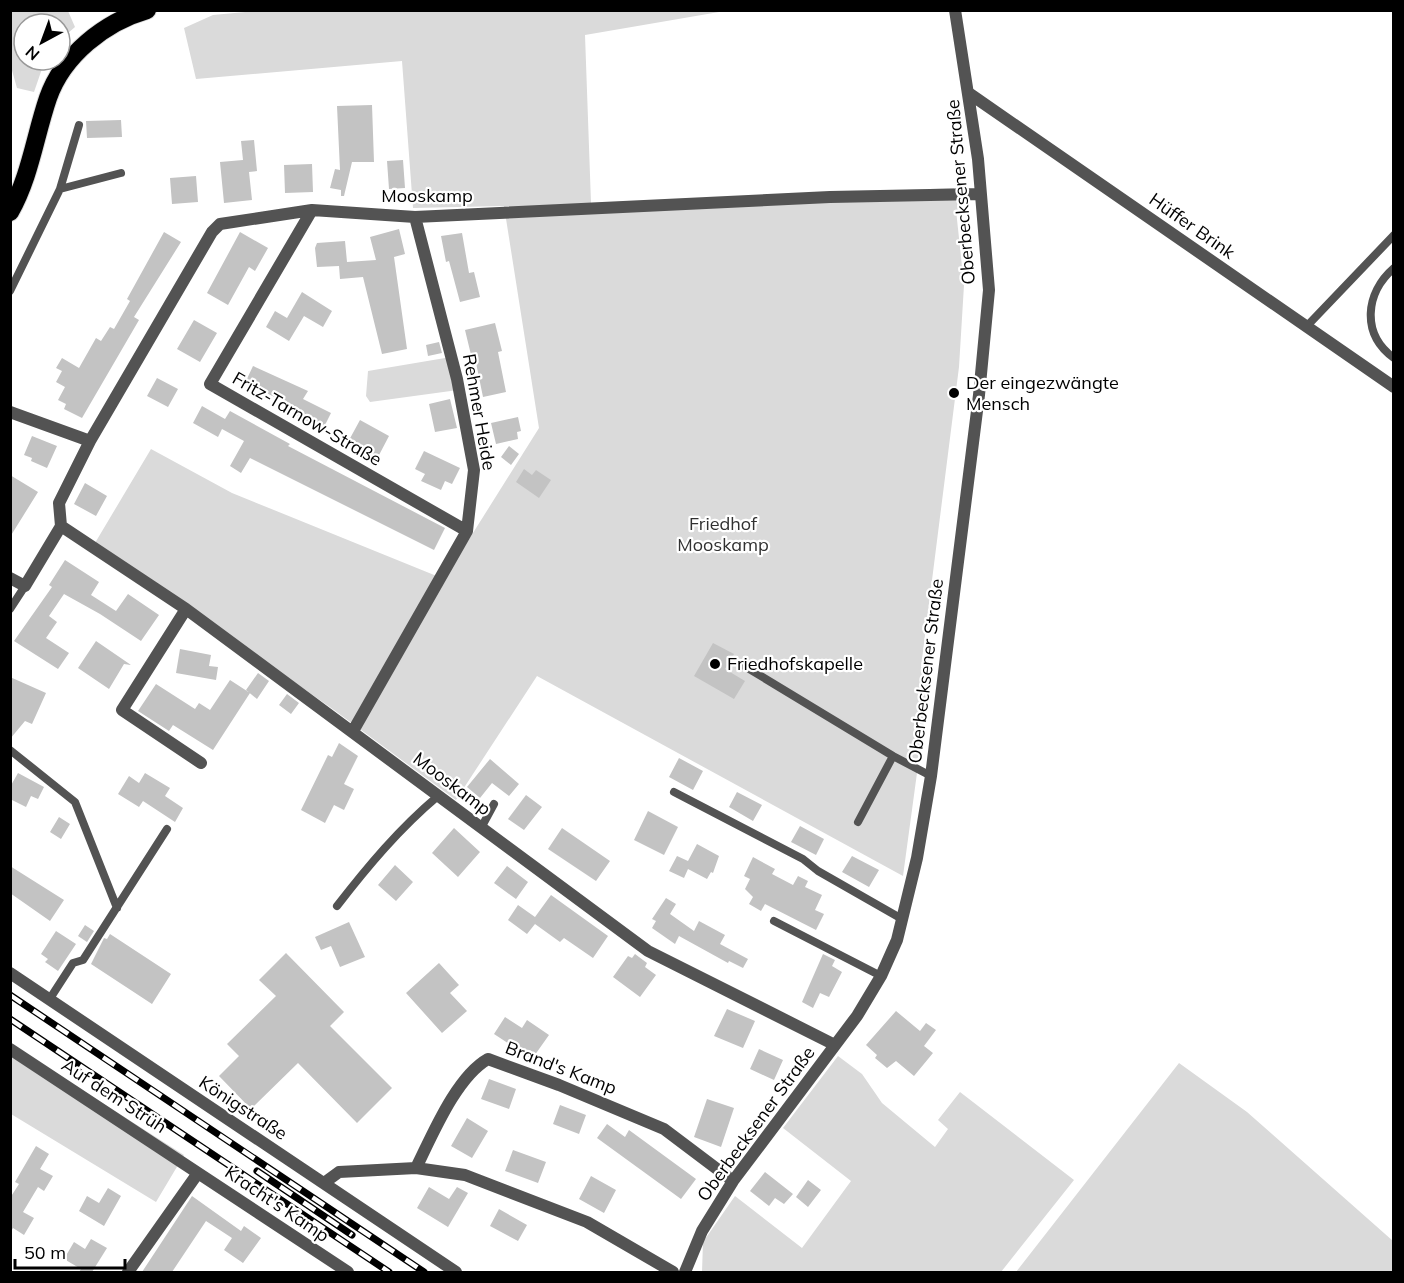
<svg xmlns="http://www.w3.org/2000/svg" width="1404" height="1283" font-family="Mulish,sans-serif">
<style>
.green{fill:#dadada}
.building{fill:#c3c3c3}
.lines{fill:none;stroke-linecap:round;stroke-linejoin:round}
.motorway-casing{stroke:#dbdbdb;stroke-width:20}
.service{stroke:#535353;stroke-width:8}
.minor{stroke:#535353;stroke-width:12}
.motorway{stroke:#000;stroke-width:18}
.rail-casing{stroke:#000;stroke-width:7}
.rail{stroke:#fff;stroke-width:4.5;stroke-dasharray:14;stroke-linecap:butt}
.poi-dot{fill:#000;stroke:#fff;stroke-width:2}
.labels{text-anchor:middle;stroke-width:4.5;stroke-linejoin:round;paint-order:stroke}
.street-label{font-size:18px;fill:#000;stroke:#fff}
.poi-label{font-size:18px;fill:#000;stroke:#fff;text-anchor:start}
.park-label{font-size:18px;fill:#313131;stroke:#fff}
</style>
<rect width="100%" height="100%" fill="#fff"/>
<path class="green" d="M11 10 68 11 75 27 60 40V24H24V60H45L34 92 17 88 11 67Z
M266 10 725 11 585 35 591 203 954 188 956 201 966 209 956 210 964 285 959 367 921 667 931 670 903 876 537 676 456 800 334 710 95 543 151 449 232 493 444 579 539 428 504 206 413 208 402 61 196 79 184 28 213 15Z
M451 357 458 390 370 402 366 396 368 371Z
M10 1044 184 1155 156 1202 11 1114Z
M838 1056 862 1074 882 1103 935 1147 948 1129 938 1120 960 1092 1074 1180 1001 1272H702L703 1242 735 1196 802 1248 851 1181 783 1128Z
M1179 1063 1247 1112 1393 1241V1272H1016Z"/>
<path class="building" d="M372 105 374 162H352L344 196H341V190L330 188 335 169 340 170 337 106Z
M121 120 122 137 87 138 86 121Z
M254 140 257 171 249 172 252 200 224 203 220 162 243 160 241 141Z
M403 160 405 188 389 189 387 161Z
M312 164 313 192 285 193 284 165Z
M196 176 198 202 172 204 170 178Z
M399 229 405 254 394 257 407 349 382 354 363 277 340 279 339 266 317 267 315 248 317 243 345 241 347 262 376 260 370 237Z
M164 232 181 242 134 317 139 320 82 418 64 409 66 404 58 400 65 387 56 382 62 371 56 368 62 358 79 368 96 338 101 341 110 327 114 329 130 301 127 299Z
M240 232 268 248 255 271 249 267 228 305 207 293Z
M462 233 469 273 474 272 480 297 460 302 449 261 446 262 441 236Z
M302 292 332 311 323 327 304 316 289 341 266 327 275 311 287 318Z
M194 320 217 333 200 362 177 349Z
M495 323 502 351 498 352 506 392 483 397 475 358 472 359 465 330Z
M439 342 442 353 428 356 426 345Z
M253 366 308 391 303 399 331 413 323 429 295 415 298 408 245 383Z
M157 378 178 389 168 407 147 396Z
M450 399 457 428 435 432 429 404Z
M202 406 225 419 230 411 290 444 288 446 445 528 434 550 250 458 241 473 230 466 244 441 222 429 218 437 193 423Z
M518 417 521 431 517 432 518 439 496 444 491 423Z
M360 420 389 436 378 457 348 442Z
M32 436 57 446 47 468 31 461 32 458 24 455Z
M509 446 519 454 511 465 501 457Z
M424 451 460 468 452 484 445 481 441 490 421 481 425 474 415 469Z
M524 469 532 475 536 470 551 480 539 498 516 482Z
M10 475 38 492 10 537Z
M85 483 107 496 96 516 74 504Z
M65 560 99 582 91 595 116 611 128 594 159 615 141 641 100 614 64 594 49 616 57 622 46 638 69 653 58 669 14 641 52 587 49 585Z
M96 641 131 665 124 664 109 689 78 668Z
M713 643 734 654 725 669 745 681 734 699 694 676Z
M180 649 211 655 209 666 218 667 216 680 176 673Z
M258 673 269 681 257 699 246 690Z
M10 677 46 693 32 724 25 721 10 739Z
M230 680 250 693 213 750 173 725 169 731 138 711 156 684 195 709 199 703 210 710Z
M287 694 299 703 291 714 279 705Z
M339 743 358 756 344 784 354 789 344 810 334 805 325 823 301 810 328 755 332 757Z
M679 758 703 771 693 790 669 777Z
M490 759 519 784 509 796 492 783 480 798 467 787Z
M18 773 44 787 38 799 31 796 26 807 10 799V787Z
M145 773 170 788 165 796 183 808 175 822 143 801 139 807 118 794 129 776 139 783Z
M737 792 762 805 753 821 729 807Z
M526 795 542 807 524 830 508 819Z
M648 811 678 827 664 855 634 840Z
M59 817 70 824 61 839 50 832Z
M800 826 824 839 816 855 791 842Z
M454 828 480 852 458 877 432 853Z
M562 828 610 861 596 881 548 849Z
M697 844 719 856 713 873 711 872 707 879 688 869 684 878 669 871 677 856 688 861Z
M852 856 879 870 869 887 842 872Z
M753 857 775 869 772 874 793 885 798 876 808 881 805 887 822 895 815 910 824 914 816 930 765 904 761 911 749 904 753 897 745 889 750 879 744 876Z
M395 865 413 882 396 901 378 885Z
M10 866 64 900 50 921 10 893Z
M507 866 528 882 516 899 494 883Z
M551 895 608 936 593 958 564 938 560 942 535 924 527 934 508 920 518 905 535 917Z
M666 898 676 904 670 914 694 931 699 921 725 935 720 944 748 959 743 968 729 961 728 963 679 936 675 944 652 928 656 921 652 919Z
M349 922 365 957 340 967 331 946 321 950 315 937Z
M85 925 94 931 87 942 78 936Z
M56 931 76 944 58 971 45 962 48 959 41 954Z
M110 934 171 974 152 1004 91 964 104 938 107 939Z
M286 953 344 1012 330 1026 392 1088 357 1123 298 1063 251 1109 219 1076 239 1056 227 1044 276 996 259 980Z
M635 954 647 963 645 967 656 975 640 997 613 977 628 956 632 958Z
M823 954 835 960 832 966 842 972 829 997 820 993 813 1008 802 1002Z
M439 963 459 985 450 993 467 1011 442 1033 406 993Z
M727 1009 755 1021 743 1048 714 1036Z
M896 1011 920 1031 926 1023 936 1030 924 1046 933 1053 914 1076 896 1061 887 1068 875 1058 877 1055 866 1045Z
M505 1017 522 1028 527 1020 549 1035 532 1059 494 1034Z
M759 1049 783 1060 774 1080 750 1069Z
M489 1079 516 1089 509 1109 481 1099Z
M707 1099 734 1108 721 1147 694 1137Z
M560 1105 586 1115 579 1134 553 1124Z
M467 1118 488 1131 472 1158 451 1146Z
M607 1124 625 1137 629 1130 696 1179 681 1199 597 1138Z
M36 1146 49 1154 40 1169 53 1176 44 1191 38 1187 23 1212 34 1218 24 1235 13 1228 10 1233V1198L19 1184 15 1182Z
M513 1150 546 1162 538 1183 505 1171Z
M765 1172 793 1194 784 1204 775 1198 769 1206 750 1191Z
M591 1176 616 1190 604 1213 579 1199Z
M808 1180 821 1190 808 1207 796 1197Z
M429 1187 449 1199 457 1187 468 1193 448 1227 417 1208Z
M108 1188 121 1196 104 1226 79 1211 87 1196 99 1203Z
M192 1196 241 1231 244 1226 261 1238 243 1263 224 1250 232 1238 206 1221 172 1272H142Z
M499 1209 527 1225 518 1241 490 1226Z
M91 1239 107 1248 92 1272H79L81 1269 64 1259 74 1242 85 1249Z"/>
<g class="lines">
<g class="motorway-casing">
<path id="motorway" d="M10 212C30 177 35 136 48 98 63 55 105 22 147 10"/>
</g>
<path class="service" d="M60 189 79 125
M1394 268C1365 293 1361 334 1394 358
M10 291 60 189 121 173
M1306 327 1394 235
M10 609 25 586
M741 664 893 756 931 776
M10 750 75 802 117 908
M674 792 803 859 818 871 902 919
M858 822 893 756
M481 828 494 804
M337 906C368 866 399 829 438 796
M774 921 881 976
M49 1000 73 963 83 960 167 829"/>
<path class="minor" d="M970 94 1394 387
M312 210 210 384 467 531
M10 412 90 441
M10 578 25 586 61 526
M186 609 122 710 201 763
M353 731 467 531 474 470 457 379 415 217
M10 973 456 1272
M835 1045 648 951 186 609 61 526 59 503 90 441 212 232 220 224 312 210 415 217 830 197 980 194
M10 1049 348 1272
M416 1168C432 1136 456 1077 488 1059L559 1085 664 1129 733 1181
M324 1183 339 1172 416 1168 465 1175 587 1222 673 1272
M128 1272 198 1173
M685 1272 702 1231 733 1181 857 1016 881 976 897 940 917 858 931 776 979 395 989 290 978 159 955 10"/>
<use href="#motorway" class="motorway"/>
<g class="rail-casing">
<path id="rail" d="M10 995 424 1272
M10 1019 389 1272
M257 1171 352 1235"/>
</g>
<use href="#rail" class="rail"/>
</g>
<g class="poi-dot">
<circle cx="954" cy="393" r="6"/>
<circle cx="715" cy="664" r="6"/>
</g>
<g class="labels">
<g class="street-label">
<text transform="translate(961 192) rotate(-95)" y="6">Oberbecksener Straße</text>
<text x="427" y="202">Mooskamp</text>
<text transform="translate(1192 226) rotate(35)" y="6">Hüffer Brink</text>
<text transform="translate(479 412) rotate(80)" y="6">Rehmer Heide</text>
<text transform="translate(307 419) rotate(30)" y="6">Fritz-Tarnow-Straße</text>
<text transform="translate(926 671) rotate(-83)" y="6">Oberbecksener Straße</text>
<text transform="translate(452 784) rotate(37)" y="6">Mooskamp</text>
<text transform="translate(561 1068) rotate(21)" y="6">Brand's Kamp</text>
<text transform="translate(114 1096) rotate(33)" y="6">Auf dem Strüh</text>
<text transform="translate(243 1108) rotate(33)" y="6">Königstraße</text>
<text transform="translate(756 1124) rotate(-54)" y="6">Oberbecksener Straße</text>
<text transform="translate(277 1204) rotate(34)" y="6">Kracht's Kamp</text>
</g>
<g class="poi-label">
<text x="966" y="389">Der eingezwängte<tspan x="966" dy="21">Mensch</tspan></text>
<text x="727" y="670">Friedhofskapelle</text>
</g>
<g class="park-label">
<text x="723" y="530">Friedhof<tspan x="723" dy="21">Mooskamp</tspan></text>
</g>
</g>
<rect width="1404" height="1283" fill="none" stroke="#000000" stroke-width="24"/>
<g transform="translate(42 42) rotate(221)"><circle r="28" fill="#ffffff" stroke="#999999" stroke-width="1.5"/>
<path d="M0-4.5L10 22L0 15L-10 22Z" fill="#000000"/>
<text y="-9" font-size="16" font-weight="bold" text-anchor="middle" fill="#000000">N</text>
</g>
<path d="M15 1259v9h110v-9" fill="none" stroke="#000000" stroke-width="3"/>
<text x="24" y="1259" font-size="18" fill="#000000" stroke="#ffffff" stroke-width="4.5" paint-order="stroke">50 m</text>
</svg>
